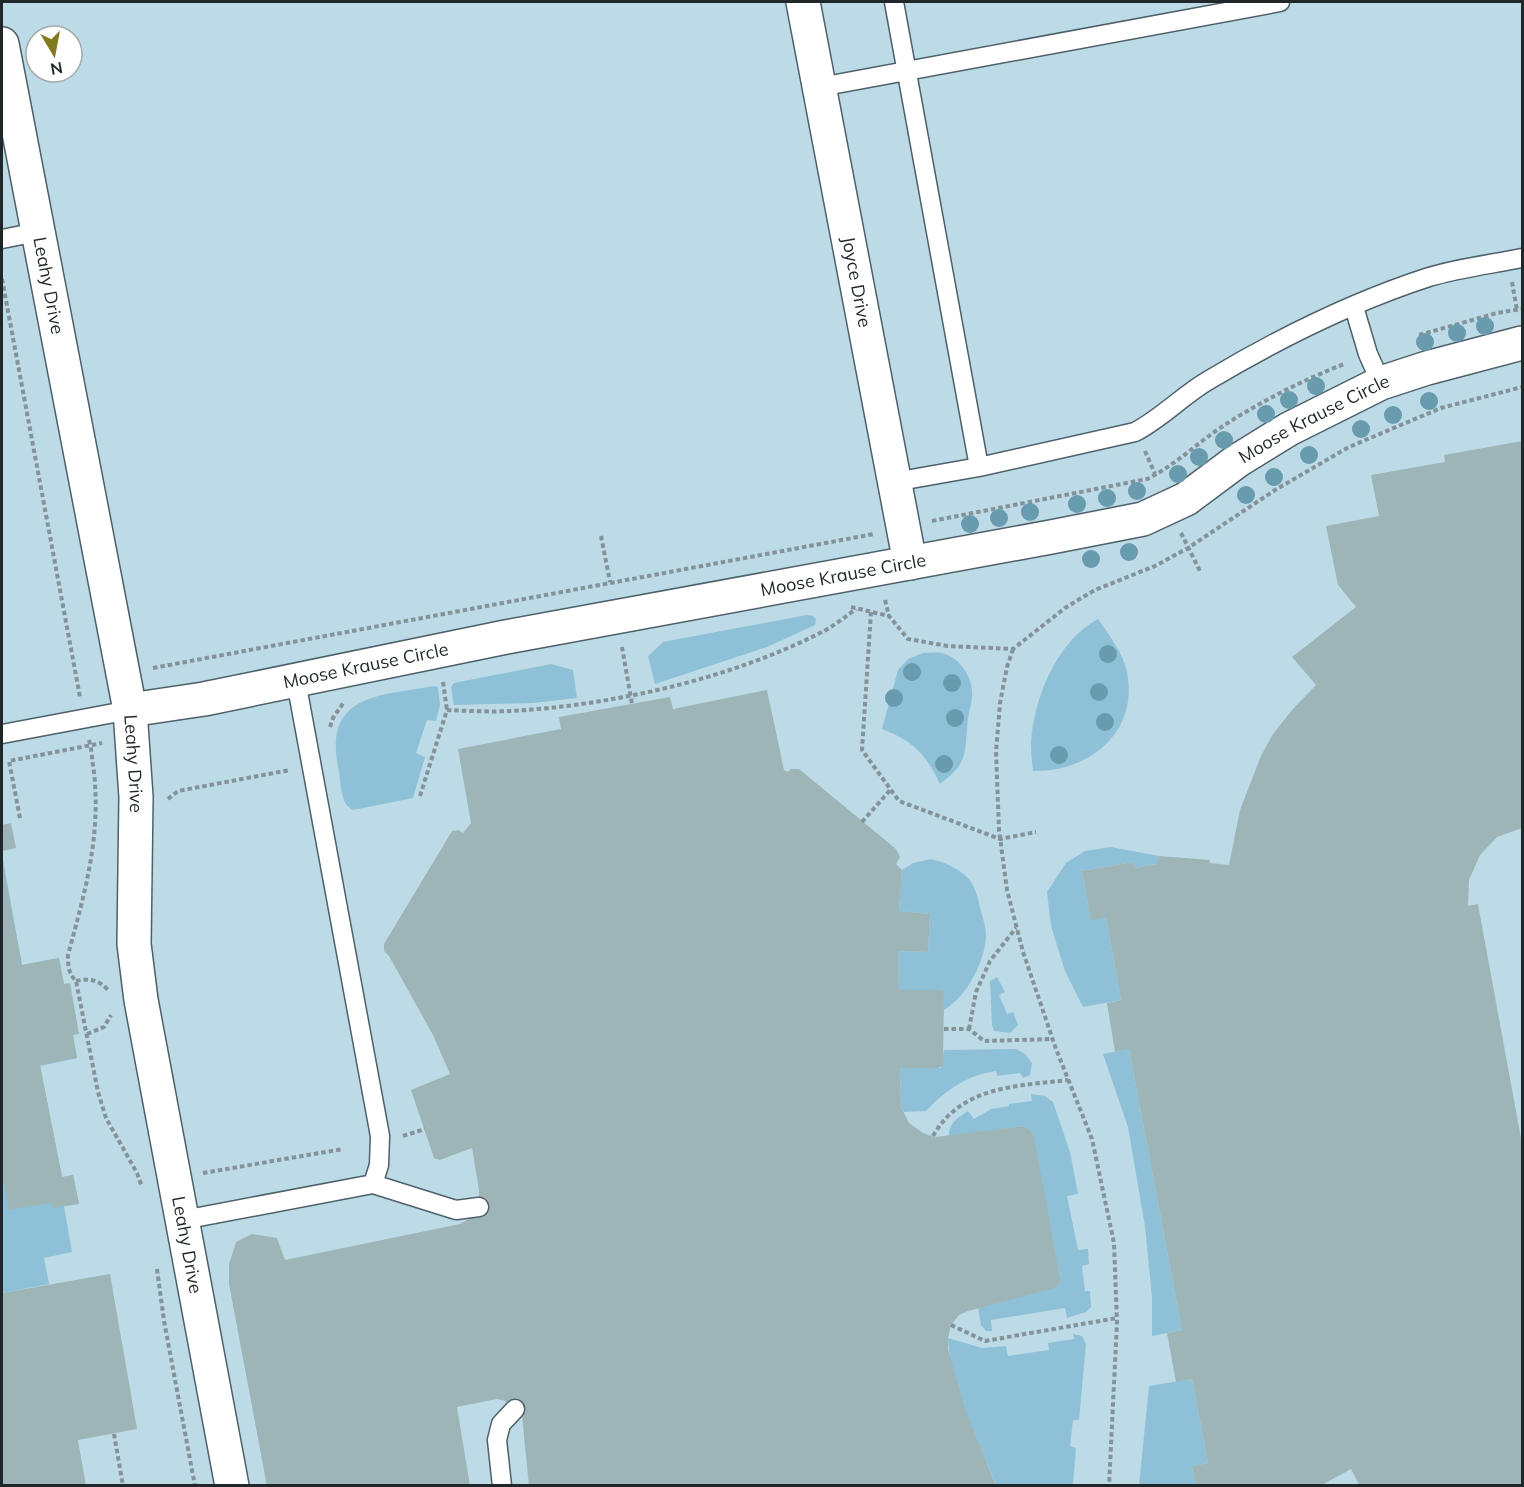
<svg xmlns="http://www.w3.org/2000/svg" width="1524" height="1487" font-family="Mulish,sans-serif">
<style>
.built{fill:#bddae7;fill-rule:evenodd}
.green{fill:#8ec1d7}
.building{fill:#9eb5b7}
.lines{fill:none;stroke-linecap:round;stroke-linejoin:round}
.service-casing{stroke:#4e6069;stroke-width:21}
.minor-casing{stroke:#4e6069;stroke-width:36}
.path{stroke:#839399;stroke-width:4;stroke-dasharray:4.5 3;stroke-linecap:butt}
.service{stroke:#fff;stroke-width:18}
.minor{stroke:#fff;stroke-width:33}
.tree{fill:#689bae}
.labels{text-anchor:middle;stroke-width:6;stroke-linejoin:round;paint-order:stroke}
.street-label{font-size:18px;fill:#1f272a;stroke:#fff}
</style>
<rect width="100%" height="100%" fill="#cfe4ed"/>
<path class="built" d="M2 2H1522V1485H2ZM36 36H72V72H36Z"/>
<path class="green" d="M807 615 813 616 816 619 815 625 767 647 655 684 648 656 663 642Z
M1098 619C1109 635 1123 653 1127 672 1139 733 1089 772 1033 771 1032 762 1031 752 1031 743 1034 697 1057 641 1098 619Z
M923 653C929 653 936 652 942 653 959 657 971 675 972 691 973 700 969 710 968 719 964 754 970 761 940 784 926 754 913 741 882 729L898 670 908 659Z
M551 664 573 670 577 698 533 703 454 705 451 687 454 683Z
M434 686 438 687 440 705 436 721 427 720 416 753 425 757 413 798 353 810C350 808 347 806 346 804 341 797 340 776 338 767 324 693 381 696 434 686Z
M1111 847 1159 856 1157 864 1134 868 1133 862 1082 871 1091 920 1106 917 1121 1000 1083 1007 1065 971 1051 926 1047 892 1066 863 1085 851Z
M2 854 22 965 59 958 77 1058 40 1066 62 1177 73 1175 79 1204 64 1206 72 1252 44 1258 49 1284 2 1293Z
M931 859C945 863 957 867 968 878 975 886 978 897 980 908 982 916 986 926 986 935 985 962 967 996 944 1010V995L939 990H899L898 951 928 952 930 914 899 911 902 870 913 863Z
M997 977 1005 992 999 995 1007 1014 1013 1012 1018 1025 1010 1033 994 1031 992 1025 990 981Z
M1016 1049 1025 1054 1032 1063 1030 1075 1023 1078 1020 1073 997 1076 996 1071C967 1075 946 1090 926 1111L904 1112 901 1107 900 1068H941L944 1050Z
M1129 1049 1182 1330 1152 1336V1298L1145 1226 1128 1127 1103 1054Z
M1031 1094 1045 1096 1053 1102 1070 1152 1078 1194 1067 1196 1078 1250 1088 1249 1089 1264 1082 1266 1085 1291H1090L1091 1307 1086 1312 1067 1318 1065 1308 991 1320 992 1331H986L981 1325 978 1308 1060 1283V1277L1031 1131 1025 1126 949 1136C949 1122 958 1118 968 1111L974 1119 991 1109 1009 1106V1104L1032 1101Z
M1073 1334 1082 1336 1086 1344 1079 1420H1073L1070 1446 1076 1448 1073 1485H996C978 1439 950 1389 948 1338L982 1348 1006 1346 1008 1356 1049 1350 1048 1343 1074 1339Z
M1192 1379 1208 1463 1192 1466 1196 1485 1139 1486 1149 1386Z"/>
<path class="building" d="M1522 441V828L1497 837 1480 855 1469 880 1468 906 1478 904 1522 1144V1486H1360L1351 1469 1320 1486H1196L1192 1466 1208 1463 1192 1379 1176 1382 1167 1333 1182 1330 1129 1049 1115 1052 1107 1003 1121 1000 1106 917 1091 921 1082 871 1133 862 1134 868 1157 864 1159 856 1210 860V863L1229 865 1240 810 1261 756 1273 734 1292 710 1316 685 1292 657 1356 607 1338 585 1326 526 1379 516 1371 475 1445 462 1444 455Z
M767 690 784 770 788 772 791 769H799L896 849 900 857 896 864 902 870 899 911 930 914 928 952 898 951 899 990H939L942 991 944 995 943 1066 938 1068H900L901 1107 909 1123 923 1133 935 1137 1025 1126 1031 1131 1034 1137 1060 1277V1283L1054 1288 968 1311 959 1315 951 1325 948 1338V1349L965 1409 996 1486H529L522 1416 505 1401 497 1399 457 1407 470 1486H267L229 1284V1264L236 1242 252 1234 277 1238 285 1260 460 1224 472 1217 479 1207V1190L472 1148 440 1160 434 1158 411 1090 450 1074 433 1035 389 956 384 951V944L452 831 458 830 463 833 471 823 458 749 561 729 559 717 670 697 673 709Z
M11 823 16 848 2 851V825Z
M2 860 22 965 59 958 64 984 70 983 79 1034 73 1035 77 1058 40 1065 62 1177 73 1175 79 1204 52 1208 51 1203 9 1210 2 1173Z
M110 1274 137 1429 78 1440 86 1486H2V1293Z"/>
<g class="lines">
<g class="service-casing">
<path id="service" d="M894 2 979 467 1135 432C1162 418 1183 395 1209 380 1276 340 1355 301 1429 277 1459 268 1492 264 1522 258
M820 87 1280 2
M2 239 37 232
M1354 307 1368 354 1381 383
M894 482 979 467
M2 734 130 710
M373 1184 456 1210 479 1207
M183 1220 373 1184 379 1165 380 1136 296 681
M502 1486 497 1440 501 1424 515 1409"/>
</g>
<g class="minor-casing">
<g id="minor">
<path id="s1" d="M803 2 910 563"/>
<path id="s2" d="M2 44 130 710 136 797 134 944 141 1000 232 1486"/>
<path id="s3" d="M130 710 204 699 506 637 1051 537 1143 519 1186 499 1237 461 1289 429 1381 383 1427 368 1522 343"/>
</g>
</g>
<path class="path" d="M2 279 80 697
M1512 282 1517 310
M1419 335 1497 313 1522 309
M1145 451 1155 474
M932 521 1147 479C1174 466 1195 445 1220 428 1258 403 1301 381 1344 364
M1181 533 1201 573
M601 536 610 582
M885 600 889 616
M851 607 889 616 908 639 948 646 1013 649 1065 608 1083 597 1095 590 1155 566 1188 548 1275 490 1349 447 1441 408 1522 387
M871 612 862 750 899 801 1000 839 1036 832
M622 647 632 704
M1013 649 1007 667 1000 703 996 752 999 830 1007 890 1023 952 1056 1049 1092 1139 1114 1243 1117 1322 1109 1486
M153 668 874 534
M443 682 447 710
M330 727 333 718 344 702
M89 740C92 750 92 761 94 772 101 837 85 892 68 955 68 965 68 973 76 981L98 1092 106 1118 137 1173 142 1187
M420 796 447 710C468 711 490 712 511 711 614 705 730 679 822 632 834 626 845 617 856 609
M168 799 178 791 290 770
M20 818 9 761 102 743
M862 822 891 789
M76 981C89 978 99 980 108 990
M944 1029H969L984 1041 1052 1039
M969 1029 976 992 990 961 1016 928
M87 1034 104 1027 111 1015
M403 1136 425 1129
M933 1136C961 1086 1017 1086 1068 1080
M203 1173 343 1149
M157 1269 164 1321 195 1486
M951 1325 985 1341 1117 1318
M114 1434 123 1486"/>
<use href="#service" class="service"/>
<use href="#minor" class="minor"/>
</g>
<g class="tree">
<circle cx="1485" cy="326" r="9"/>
<circle cx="1457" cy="333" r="9"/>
<circle cx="1425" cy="342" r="9"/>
<circle cx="1316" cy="386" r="9"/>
<circle cx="1289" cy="400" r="9"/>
<circle cx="1429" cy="401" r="9"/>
<circle cx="1266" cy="414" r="9"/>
<circle cx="1393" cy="415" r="9"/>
<circle cx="1361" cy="429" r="9"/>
<circle cx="1224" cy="440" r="9"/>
<circle cx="1309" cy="455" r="9"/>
<circle cx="1199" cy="457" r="9"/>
<circle cx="1178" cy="474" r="9"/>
<circle cx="1274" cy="477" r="9"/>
<circle cx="1137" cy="491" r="9"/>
<circle cx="1246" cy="495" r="9"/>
<circle cx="1107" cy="498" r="9"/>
<circle cx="1077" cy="504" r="9"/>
<circle cx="1030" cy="512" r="9"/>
<circle cx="999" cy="518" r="9"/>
<circle cx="970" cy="524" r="9"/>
<circle cx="1129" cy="552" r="9"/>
<circle cx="1091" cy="559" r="9"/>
<circle cx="1108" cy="654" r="9"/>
<circle cx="912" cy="672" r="9"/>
<circle cx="952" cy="683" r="9"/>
<circle cx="1099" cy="692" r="9"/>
<circle cx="894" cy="698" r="9"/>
<circle cx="955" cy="718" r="9"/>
<circle cx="1105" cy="722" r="9"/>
<circle cx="1059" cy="755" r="9"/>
<circle cx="944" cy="764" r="9"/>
</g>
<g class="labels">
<g class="street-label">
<text dy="6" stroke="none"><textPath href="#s1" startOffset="285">Joyce Drive</textPath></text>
<text dy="6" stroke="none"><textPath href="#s2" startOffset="246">Leahy Drive</textPath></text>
<text dy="6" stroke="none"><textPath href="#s3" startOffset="1230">Moose Krause Circle</textPath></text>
<text dy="6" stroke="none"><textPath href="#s3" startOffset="726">Moose Krause Circle</textPath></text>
<text dy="6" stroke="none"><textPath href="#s3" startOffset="240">Moose Krause Circle</textPath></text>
<text dy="6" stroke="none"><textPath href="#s2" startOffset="732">Leahy Drive</textPath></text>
<text dy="6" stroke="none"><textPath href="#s2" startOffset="1218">Leahy Drive</textPath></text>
</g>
</g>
<rect width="1524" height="1487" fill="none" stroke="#1f272a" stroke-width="6"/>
<g transform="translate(54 54) rotate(170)"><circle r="28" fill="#ffffff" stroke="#a5a9aa" stroke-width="1.5"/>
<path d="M0-4.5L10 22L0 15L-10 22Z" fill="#817a20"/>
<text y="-9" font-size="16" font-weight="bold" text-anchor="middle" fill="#1f272a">N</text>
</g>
</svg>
